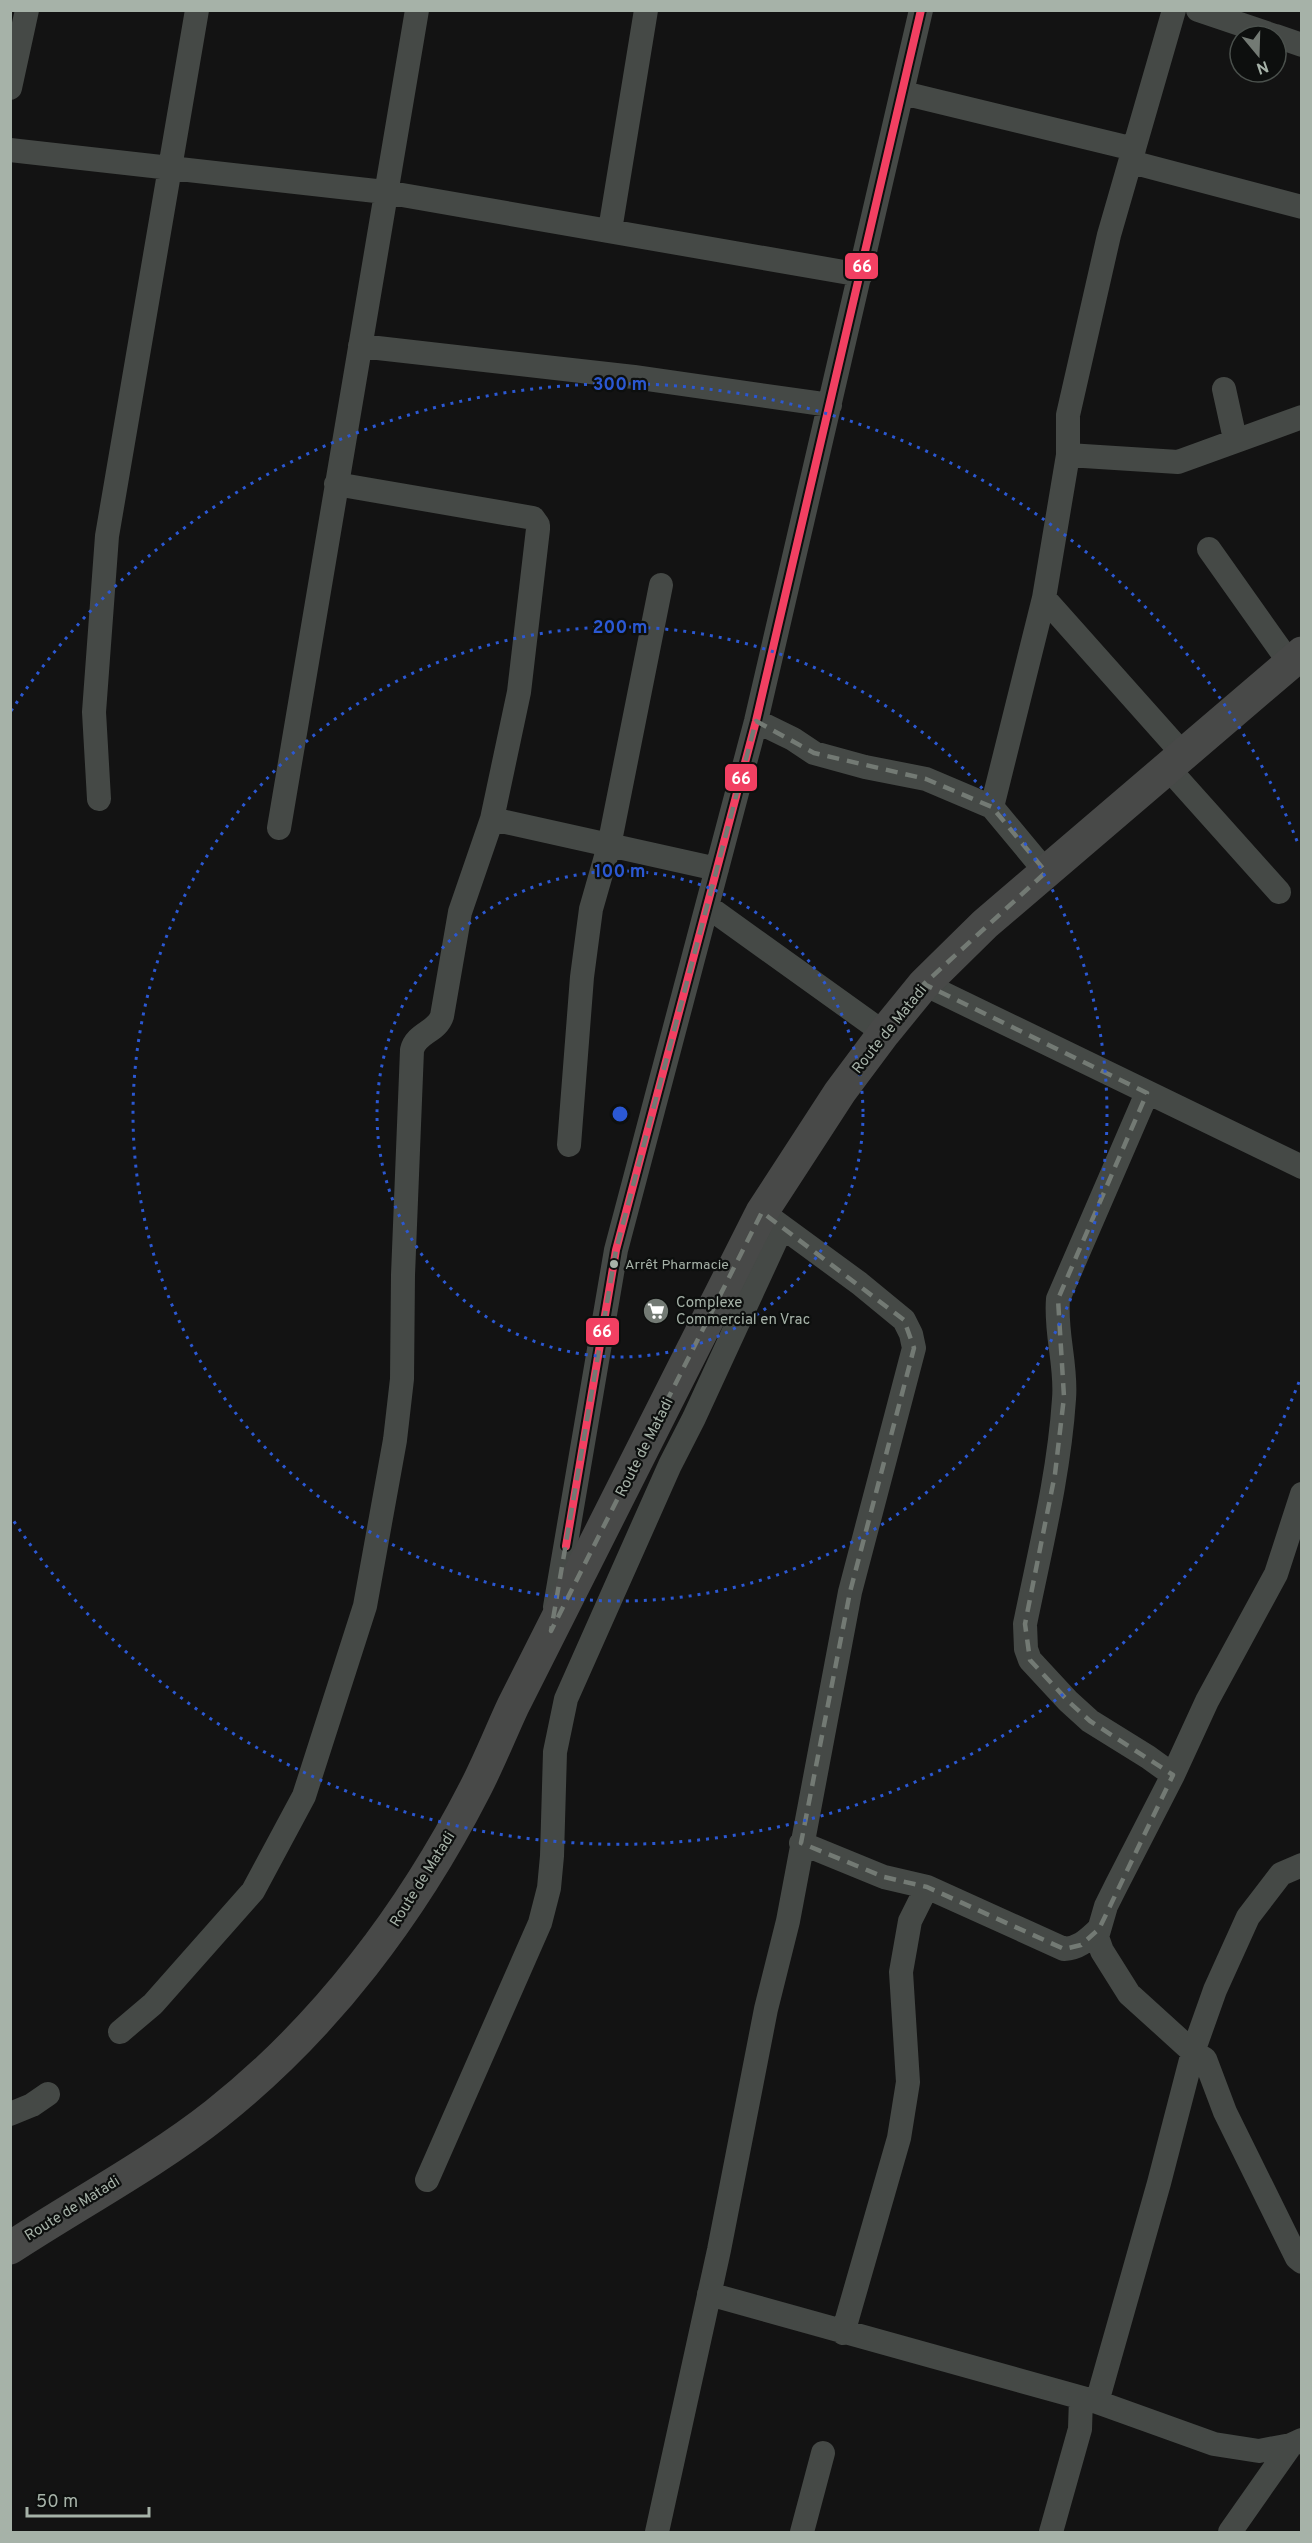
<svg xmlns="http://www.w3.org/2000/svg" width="1312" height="2543" font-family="Overpass,sans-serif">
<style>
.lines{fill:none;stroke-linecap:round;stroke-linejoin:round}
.minor{stroke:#454946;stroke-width:24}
.highway{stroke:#484948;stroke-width:33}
.bus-1-casing{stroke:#0d0f0e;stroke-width:12}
.bus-1{stroke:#f24062;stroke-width:8}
.marked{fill:none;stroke:#737a74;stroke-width:4.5;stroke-dasharray:12 8;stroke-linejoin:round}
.ring{fill:none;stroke:#2b58d3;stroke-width:3;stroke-dasharray:3 6}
.bus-dot{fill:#a6b2a8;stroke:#0d0f0e;stroke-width:2}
.labels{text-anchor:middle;stroke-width:4.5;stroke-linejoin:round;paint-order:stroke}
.bus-label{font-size:14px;fill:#a6b2a8;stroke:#0d0f0e;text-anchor:start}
.street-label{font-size:15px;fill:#a6b2a8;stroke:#0d0f0e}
.poi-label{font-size:15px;fill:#a6b2a8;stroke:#0d0f0e;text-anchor:start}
.centre{fill:#2b58d3;stroke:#0d0f0e;stroke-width:3}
.ring-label{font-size:18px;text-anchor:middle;font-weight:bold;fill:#2b58d3;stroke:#0d0f0e;stroke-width:4.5;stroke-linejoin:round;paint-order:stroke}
.line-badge{stroke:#0d0f0e;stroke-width:2}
.badge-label{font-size:16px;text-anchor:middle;font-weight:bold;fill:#fff}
</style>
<rect width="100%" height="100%" fill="#131313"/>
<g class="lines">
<path class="minor" d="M1198 10 1275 36
M1276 36 1302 45
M10 88 27 10
M903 93 1134 149
M10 150 385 192 861 275
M1131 162 1302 207
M610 230 646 10
M360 346 634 377 830 405
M1224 389 1235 439
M1068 455 1178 462 1302 417
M1209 549 1289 662
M1044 598 1183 754
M756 721 793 739 814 753 865 767 926 779 992 807 1046 872
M1167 767 1279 892
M99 799 94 712 107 536 197 10
M992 807 1044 598 1068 455V415L1109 235 1174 10
M492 819 717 869
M279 828 417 10
M707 906 884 1033
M924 984 1302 1167
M1147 1093 1058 1299C1055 1333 1067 1366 1064 1399 1059 1475 1040 1550 1025 1624L1026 1649 1030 1660 1068 1701 1090 1721 1148 1757 1173 1775
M569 1145 582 977 591 909 609 846 661 585
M1302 1494 1276 1574 1207 1701 1173 1775 1117 1884 1106 1906 1097 1937 1102 1951 1129 1994 1193 2052 1205 2059 1225 2112 1297 2258 1302 2262
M555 1607 616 1250 756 721 921 10
M801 1843 884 1877 927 1887
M120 2032 153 2004 253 1891 304 1796 365 1606 395 1440 402 1379 403 1275 412 1050C416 1033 437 1032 442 1016L460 912 492 819 519 692 538 529V525L533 518 336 484
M10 2114 32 2105 48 2094
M427 2180 540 1923 549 1888 552 1856 555 1752 566 1699 670 1465 694 1418 782 1227
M709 2294 1097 2402 1214 2444 1259 2451 1291 2445 1302 2440
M843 2333 899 2138 908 2082 901 1972 910 1921 927 1887 1064 1949C1080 1948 1088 1939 1099 1929
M1097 2402 1159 2183 1193 2052 1215 1990 1248 1917 1281 1874 1302 1865
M657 2532 719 2250 766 2009 788 1921 850 1592 914 1348 911 1334 904 1320 859 1283 762 1212
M802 2532 823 2453
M1051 2532 1080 2429 1081 2398
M1230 2532 1291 2445"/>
<path class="highway" d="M10 2248C77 2204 154 2163 216 2114 326 2027 412 1912 475 1789 489 1762 500 1734 513 1706L762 1212 840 1092 884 1033 924 984 985 924 1302 653"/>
<g class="bus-1-casing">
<path id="bus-1" d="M566 1546 616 1250 756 721 921 10"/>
</g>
<use href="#bus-1" class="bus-1"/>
</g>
<path class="marked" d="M756 721 814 753 926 779 992 807 1046 872 924 984 1147 1093 1058 1299 1064 1397 1055 1474 1025 1624 1030 1660 1068 1701 1090 1721 1173 1775 1099 1929 1081 1945 1064 1949 927 1887 884 1877 801 1843 850 1592 914 1348 904 1320 762 1212 551 1631 616 1250Z"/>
<g class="ring">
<circle cx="620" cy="1114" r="243"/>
<circle cx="620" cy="1114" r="487"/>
<path d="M1299 1382A730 730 0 0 1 11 1517M11 711A730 730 0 0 1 1299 846"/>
</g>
<defs>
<g id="supermarket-disc" transform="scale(1.35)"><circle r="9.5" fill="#737a74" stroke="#0d0f0e"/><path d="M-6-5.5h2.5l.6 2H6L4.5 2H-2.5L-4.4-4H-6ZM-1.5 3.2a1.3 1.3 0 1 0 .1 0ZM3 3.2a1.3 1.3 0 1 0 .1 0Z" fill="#fff"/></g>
</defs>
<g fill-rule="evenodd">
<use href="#supermarket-disc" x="656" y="1311"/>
</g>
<circle class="bus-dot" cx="614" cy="1264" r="5"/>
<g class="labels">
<g class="bus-label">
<text x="625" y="1269">Arrêt Pharmacie</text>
</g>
<g class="street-label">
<text transform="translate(889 1029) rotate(-51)" y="5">Route de Matadi</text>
<text transform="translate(644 1447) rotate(-63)" y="5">Route de Matadi</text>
<text transform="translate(422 1879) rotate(-58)" y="5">Route de Matadi</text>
<text transform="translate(72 2208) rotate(-32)" y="5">Route de Matadi</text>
</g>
<g class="poi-label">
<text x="676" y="1307">Complexe<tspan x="676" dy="17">Commercial en Vrac</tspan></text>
</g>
</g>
<circle cx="620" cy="1114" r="9" class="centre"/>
<g class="ring-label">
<text x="620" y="390">300 m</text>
<text x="620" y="633">200 m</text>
<text x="620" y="877">100 m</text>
</g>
<g class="line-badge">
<rect x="844" y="252" width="35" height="28" rx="6" fill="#f24062"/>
<rect x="724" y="763" width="34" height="29" rx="6" fill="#f24062"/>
<rect x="585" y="1317" width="35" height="29" rx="6" fill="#f24062"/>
</g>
<g class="badge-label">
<text x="862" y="272">66</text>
<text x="741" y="784">66</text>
<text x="602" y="1337">66</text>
</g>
<rect width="1312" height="2543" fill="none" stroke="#a6b2a8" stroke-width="24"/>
<g transform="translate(1258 54) rotate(161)"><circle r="28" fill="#0d0f0e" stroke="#4a504c" stroke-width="1.5"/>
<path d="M0-4.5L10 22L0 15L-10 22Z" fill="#737a74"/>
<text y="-9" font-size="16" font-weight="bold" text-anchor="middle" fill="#a6b2a8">N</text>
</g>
<path d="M27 2507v9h122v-9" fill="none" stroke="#a6b2a8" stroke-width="3"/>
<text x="36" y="2507" font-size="18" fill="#a6b2a8" stroke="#0d0f0e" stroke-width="4.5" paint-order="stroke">50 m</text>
</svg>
